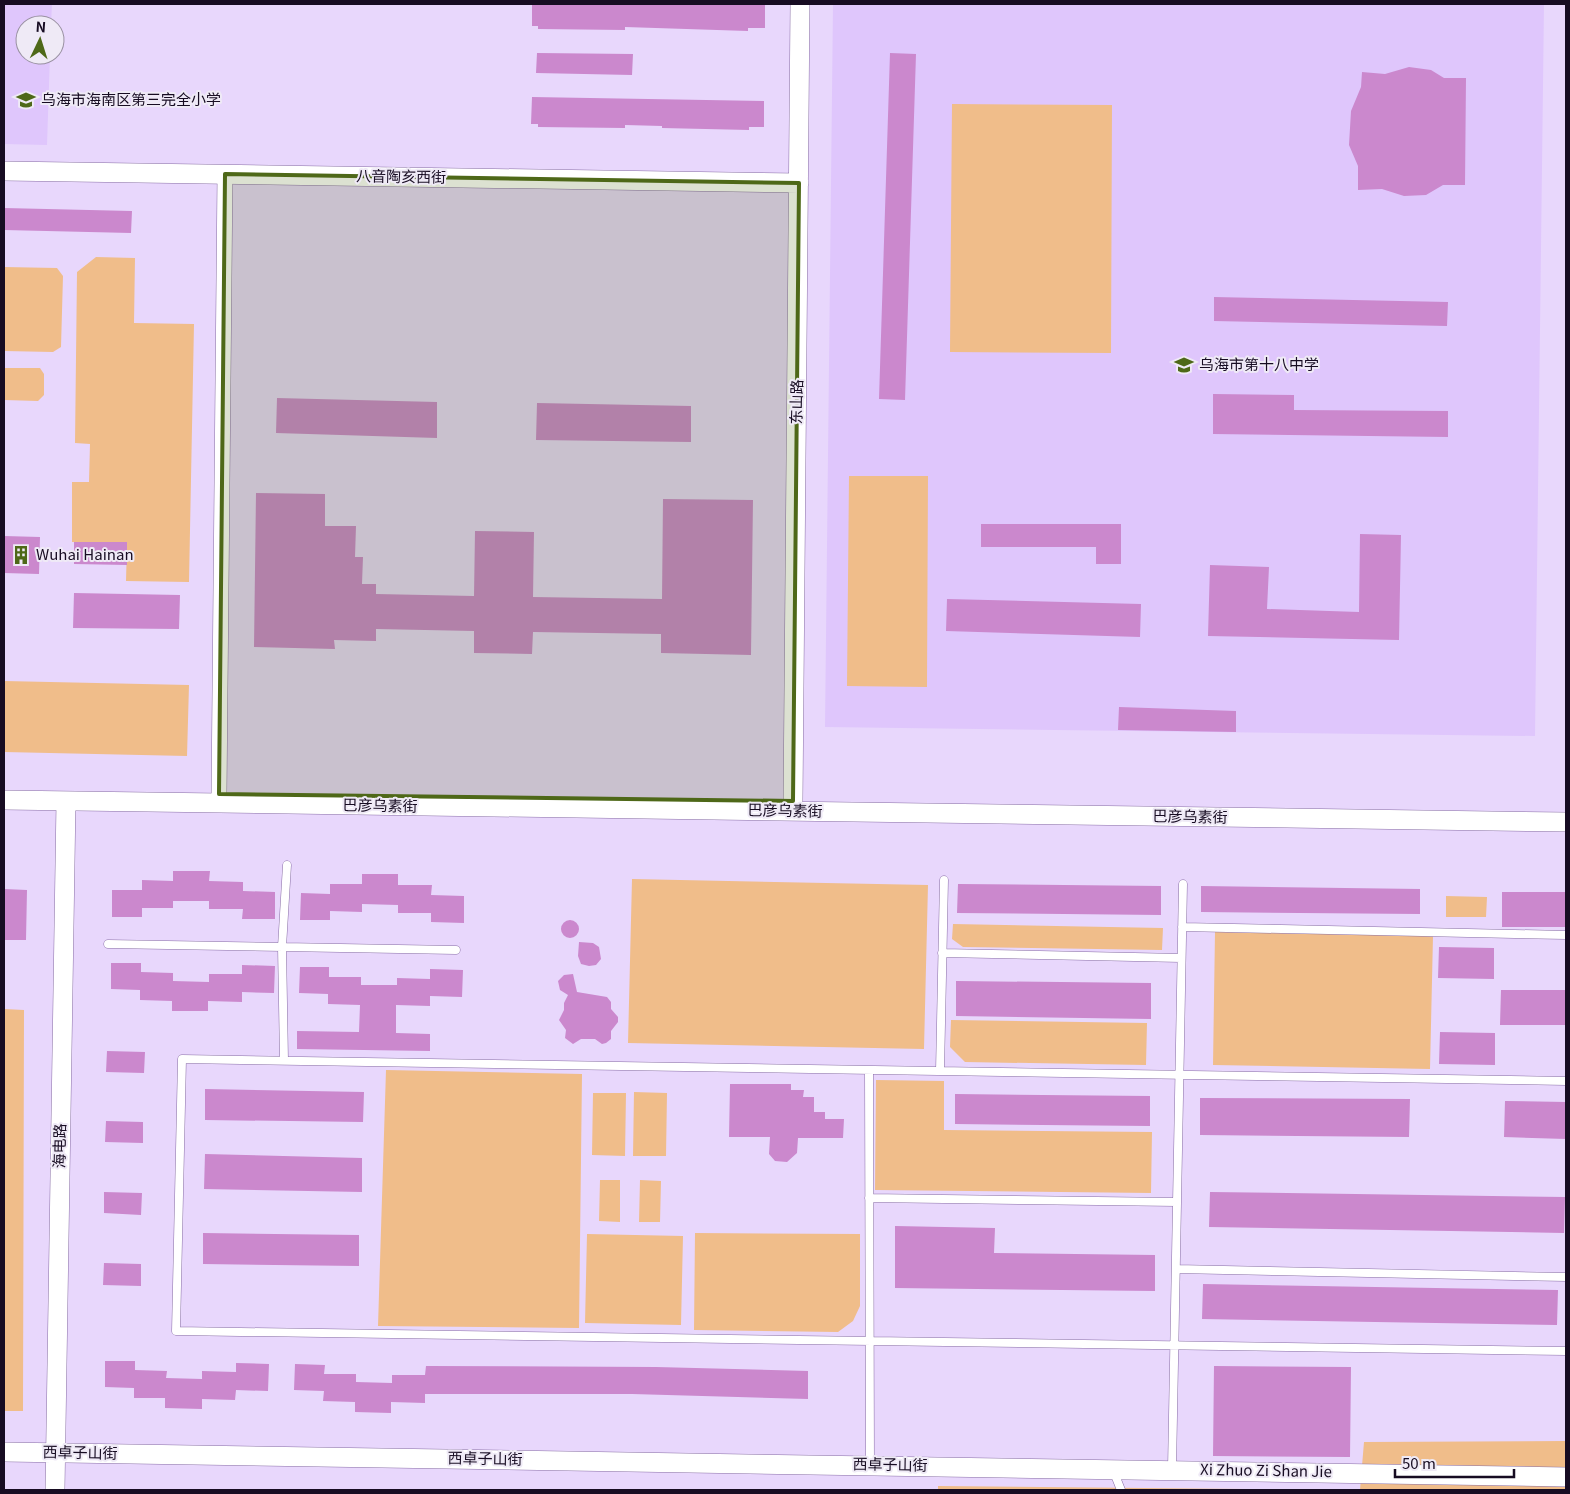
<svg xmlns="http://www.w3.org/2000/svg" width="1570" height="1494" font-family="Georgia,'Noto Sans SC',serif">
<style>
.built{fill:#dfc6fc}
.green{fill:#f0bd8a}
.building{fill:#cb88cd}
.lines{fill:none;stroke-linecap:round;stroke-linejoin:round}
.service-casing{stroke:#886ea5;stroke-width:9}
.minor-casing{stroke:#886ea5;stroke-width:16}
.tertiary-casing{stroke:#886ea5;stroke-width:20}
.service{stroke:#fff;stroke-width:8}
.minor{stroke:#fff;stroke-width:15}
.tertiary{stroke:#fff;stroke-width:19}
.marked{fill:#4e6818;fill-opacity:0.2;stroke:#4e6818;stroke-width:4;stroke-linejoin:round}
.labels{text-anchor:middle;stroke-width:4;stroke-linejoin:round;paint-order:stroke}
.poi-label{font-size:15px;fill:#170c22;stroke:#efeaf6;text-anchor:start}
.street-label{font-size:15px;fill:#170c22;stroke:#efeaf6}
</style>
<rect width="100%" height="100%" fill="#e8d7fc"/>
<path class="built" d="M4 4H52L51 25H25V55H50L47 145 4 144Z
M833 4H1544L1535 736 825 727Z"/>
<path class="green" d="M952 104 1112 105 1111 353 950 352Z
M96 257 135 258 134 323 194 324 189 582 126 581 127 543 72 542V482H89L90 444 75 443 77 272Z
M4 267 57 268 63 276 61 347 53 352 4 351Z
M4 368H40L44 374V395L38 401 4 400Z
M849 476H928L927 687 847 686Z
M4 681 189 685 187 756 4 752Z
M632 879 928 885 924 1049 628 1043Z
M1446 896 1487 897 1486 917H1446Z
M953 924 1163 928 1162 950 963 947 952 939Z
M1215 932 1433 936 1430 1069 1213 1065Z
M4 1009 24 1010 23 1411H4Z
M951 1020 1147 1023 1146 1065 965 1062 950 1047Z
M386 1070 582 1074 579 1328 378 1326Z
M876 1080 944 1081V1130L1152 1132 1151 1193 875 1190Z
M634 1092 667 1093 666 1156H633Z
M593 1093H626L625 1156 592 1155Z
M600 1180H620V1222L599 1221Z
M640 1180 661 1181 660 1222H639Z
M695 1233 860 1234V1306L853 1321 838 1332 694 1330Z
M587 1234 683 1236 681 1325 585 1323Z
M1566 1441V1490H938V1486L1360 1490 1364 1442Z"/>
<path class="building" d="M532 4H765V28H748V31L625 27V30L538 29V26H532Z
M537 53 633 54 632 75 536 73Z
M890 53 916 54 905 400 879 399Z
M1409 67 1431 70 1444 78H1466L1465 185H1443L1426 195 1404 196 1382 189 1358 190V166L1349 145 1351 111 1361 87 1362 72 1385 74Z
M532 97 764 101V127H749V130L662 128V126L625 125V128L538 127V124H531Z
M4 208 132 211 131 233 4 230Z
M1214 297 1448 302 1447 326 1214 321Z
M1213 394 1294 395V410L1448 411V437L1213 434Z
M277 398 437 402V438L276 433Z
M537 403 691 406V442L536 440Z
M256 493 325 494V526H356L355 557H363L362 584H376V594L474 596 475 531 534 532 533 597 662 599 663 499 753 500 751 655 661 653V634L533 632 532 654 474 653V631L376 629V641L334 640 335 649 254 647Z
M981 524H1121V564H1096V547H981Z
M1360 534 1401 535 1399 640 1208 636 1210 565 1269 567 1267 609 1359 612Z
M4 536 40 537 39 574 4 573Z
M74 542H127V565L74 564Z
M74 593 180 595 179 629 73 628Z
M947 599 1141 604 1140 637 946 631Z
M1119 707 1236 711V732L1118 730Z
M173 871H210L209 881 243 882V891L275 892V919H242L243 909H209V901H173V908H142V917H112V890H142V880L173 881Z
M362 874H398V885H432L431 895 464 896V923L431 922V913H398V905L362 904V912L330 911V920H300L301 893 330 894V884H362Z
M958 884 1161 886V915L957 913Z
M1201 886 1420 889V914L1201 912Z
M4 889 27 890 26 940H4Z
M1502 892H1566V927H1502Z
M561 929a9 9 0 1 1 18 0a9 9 0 1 1-18 0Z
M579 942 593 943 599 947 601 959 596 965 589 966 581 964 578 956Z
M1439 947 1494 948V979L1438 978Z
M111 963H141V972L173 973V981L209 982V974H242V965L275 966 274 993 242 992V1002L208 1001V1011H172V1001L140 1000V990L111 989Z
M300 967H329V977H361V985H397V978L430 979V969L463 970 462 997 430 996V1006L396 1005V1033L430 1034V1051L297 1049V1031L359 1032 360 1005 328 1004V994L299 993Z
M573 974 577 992 607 997 611 1002V1009L618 1017V1022L611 1031V1039L606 1043 602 1044 595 1039H581L573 1044 565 1038 566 1030 559 1020 564 1010V1003L568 995 560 990 558 981 564 975Z
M956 981 1151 983V1019L956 1016Z
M1501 990H1566V1025H1500Z
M1440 1032 1495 1033V1065L1439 1064Z
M107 1051 145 1052 144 1073 106 1072Z
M730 1084H791V1090H804L803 1097H814V1112H825V1119H844L843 1138H798L797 1153 787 1162 775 1161 769 1154 770 1137H729Z
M205 1089 364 1092 363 1122 205 1120Z
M955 1094 1150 1096V1126L955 1124Z
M1200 1098 1410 1099 1409 1137 1200 1135Z
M1505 1101 1566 1102V1139L1504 1137Z
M106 1121 143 1122V1143L105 1142Z
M205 1154 362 1158V1192L204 1189Z
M104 1192 142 1193 141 1215 104 1213Z
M1210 1192 1565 1197 1564 1233 1209 1227Z
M895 1226 995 1228 994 1253 1155 1255V1291L895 1288Z
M203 1233 359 1235V1266L203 1264Z
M104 1263 141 1264V1286L103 1285Z
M1203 1284 1558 1290 1557 1325 1202 1319Z
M105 1361H135V1370L167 1371 166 1378 202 1379V1371L236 1372V1363L269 1364 268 1391 236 1390 235 1400 202 1399V1409L165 1408V1398H134V1388L105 1387Z
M295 1364 325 1365 324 1374H356V1382L392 1383V1375H425L426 1366 656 1367 808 1371V1399L632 1394H425V1403L391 1402V1413L355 1412V1402L323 1401 324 1391 294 1390Z
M1214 1366 1351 1367 1350 1457 1213 1456Z"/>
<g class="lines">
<g class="service-casing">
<path id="service" d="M1182 927 1566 935
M108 944 456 950
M942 953 1181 958
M284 1060 282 947 287 865
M869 1070 870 1465
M940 1071 944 880
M1566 1081 182 1059 176 1331 1566 1351
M869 1198 1177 1202
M1176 1269 1566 1277
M1172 1469 1183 884
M1113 1470 1121 1490"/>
</g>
<g class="minor-casing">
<path id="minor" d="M219 794 225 174"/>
</g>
<g class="tertiary-casing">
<path id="tertiary" d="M4 171 799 183
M4 800 1566 822
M793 801 800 4
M4 1452 1566 1477
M55 1490 66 801"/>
</g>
<use href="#service" class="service"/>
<use href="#minor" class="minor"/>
<use href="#tertiary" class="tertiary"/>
</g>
<path class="marked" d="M225 174 799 183 793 801 219 794Z"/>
<defs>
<g id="school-bare" transform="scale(1.5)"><path d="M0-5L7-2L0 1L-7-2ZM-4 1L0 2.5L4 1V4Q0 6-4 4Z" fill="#4e6818" stroke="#efeaf6" stroke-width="2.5" paint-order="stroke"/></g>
<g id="building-bare" transform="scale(1.5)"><path d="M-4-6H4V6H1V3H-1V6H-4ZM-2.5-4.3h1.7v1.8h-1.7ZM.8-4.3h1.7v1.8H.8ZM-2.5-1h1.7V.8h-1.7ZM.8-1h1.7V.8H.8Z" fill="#4e6818" stroke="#efeaf6" stroke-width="2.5" paint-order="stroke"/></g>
</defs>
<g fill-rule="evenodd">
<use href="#school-bare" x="26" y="100"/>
<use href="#school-bare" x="1184" y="365"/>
<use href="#building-bare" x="21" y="555"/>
</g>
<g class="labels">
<g class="poi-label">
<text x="41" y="105">乌海市海南区第三完全小学</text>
<text x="1199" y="370">乌海市第十八中学</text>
<text x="36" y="560">Wuhai Hainan</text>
</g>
<g class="street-label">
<text transform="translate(401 177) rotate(1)" y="5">八音陶亥西街</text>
<text transform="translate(797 402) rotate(-89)" y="5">东山路</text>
<text transform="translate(380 806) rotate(1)" y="5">巴彦乌素街</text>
<text transform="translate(785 811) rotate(1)" y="5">巴彦乌素街</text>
<text transform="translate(1190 817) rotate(1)" y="5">巴彦乌素街</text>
<text transform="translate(60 1146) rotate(-89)" y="5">海电路</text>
<text transform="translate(80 1453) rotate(1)" y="5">西卓子山街</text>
<text transform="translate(485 1459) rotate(1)" y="5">西卓子山街</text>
<text transform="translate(890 1465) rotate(1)" y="5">西卓子山街</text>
<text transform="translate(1266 1471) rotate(1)" y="5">Xi Zhuo Zi Shan Jie</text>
</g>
</g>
<rect width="1570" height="1494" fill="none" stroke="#170c22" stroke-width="10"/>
<g transform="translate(40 40) rotate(4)"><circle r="24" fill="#efeaf6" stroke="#9991a1"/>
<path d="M0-4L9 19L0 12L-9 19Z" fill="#4e6818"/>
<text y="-8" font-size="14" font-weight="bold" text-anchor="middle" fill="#170c22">N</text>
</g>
<path d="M1395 1469v8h119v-8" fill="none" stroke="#170c22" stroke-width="2.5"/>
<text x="1402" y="1469" font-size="15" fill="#170c22" stroke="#efeaf6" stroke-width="4" paint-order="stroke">50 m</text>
</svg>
